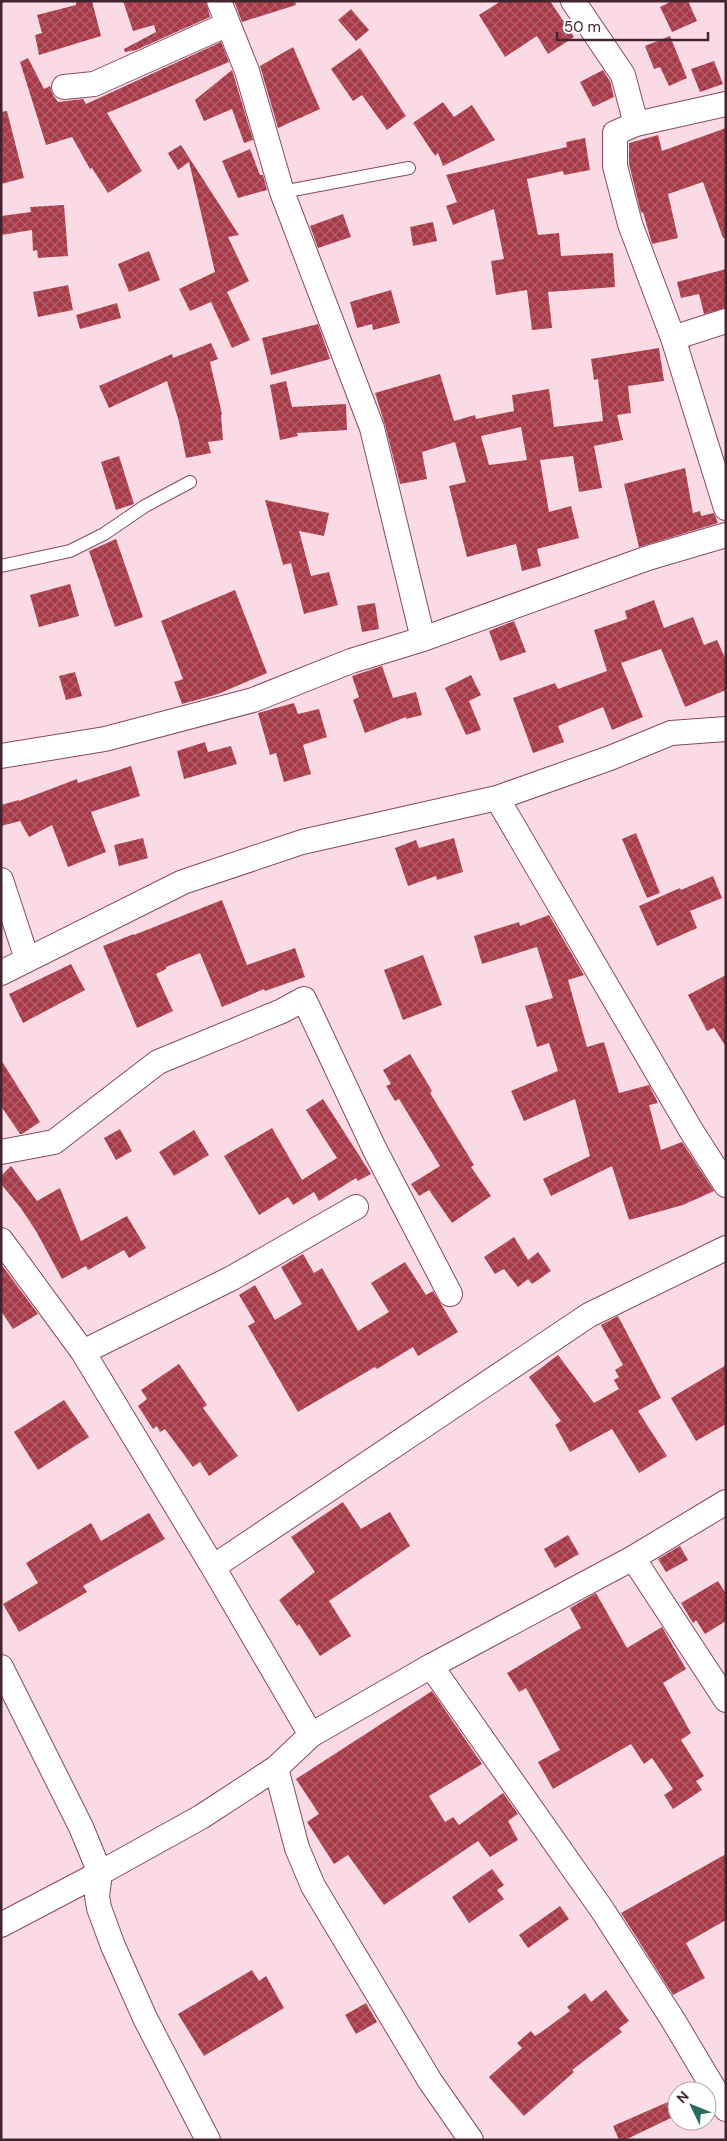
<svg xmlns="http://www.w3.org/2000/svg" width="727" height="2141" font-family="'DM Sans',sans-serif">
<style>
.building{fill:url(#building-cross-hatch);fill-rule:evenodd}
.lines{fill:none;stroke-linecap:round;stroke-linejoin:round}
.service-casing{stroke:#884860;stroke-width:14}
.minor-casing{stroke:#884860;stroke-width:26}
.service{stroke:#fff;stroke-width:12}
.minor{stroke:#fff;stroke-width:24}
</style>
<defs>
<pattern id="building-cross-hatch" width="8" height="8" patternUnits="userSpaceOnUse" patternTransform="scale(1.25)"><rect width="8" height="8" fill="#a83947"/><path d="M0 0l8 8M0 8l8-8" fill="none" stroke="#b1616c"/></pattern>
</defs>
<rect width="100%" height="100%" fill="#fadbe5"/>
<path class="building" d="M76 1H92L101 36 39 55 35 35 42 33 37 15 76 5Z
M123 1H206L210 17 136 50 125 52 124 49 156 32 154 25 133 31Z
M234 1H295L296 5 242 22Z
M501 1H550L574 37 548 54 537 36 505 57 479 15Z
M672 1H688L697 21 672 32 660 7Z
M351 9 369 30 356 41 338 20Z
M670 36 687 78 669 86 660 67 654 69 645 46Z
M221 42 229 62 107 113 142 171 108 193 92 168 90 169 72 137 46 145 20 62 28 58 44 89 50 86 53 95 58 102 83 99 86 104Z
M293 47 320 109 278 128 260 66Z
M360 48 406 116 387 130 362 95 353 101 331 69Z
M714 61 723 84 700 92 691 69Z
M232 70 253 140 244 143 232 109 204 121 195 100Z
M603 70 610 81 614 97 593 107 580 82Z
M443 102 454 117 472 105 495 140 443 166 438 153 435 156 413 123Z
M7 111 24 178 1 184V112Z
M726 128V238H723L703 182 668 194 678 238 652 244 643 212 641 213 629 164V143L658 135 662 151Z
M585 138 590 170 564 175 563 171 527 179 538 235 559 233 561 256 613 253 615 287 548 292 552 328 532 330 527 290 496 295 491 261 504 259 494 209 453 225 446 206 457 202 446 175 567 147 566 142Z
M181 145 239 235 228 237 249 281 227 292 250 340 232 348 211 302 190 311 179 289 215 272 189 162 178 170 168 153Z
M250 149 260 175H263L267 190 238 198 222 161Z
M64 205 68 256 38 258 37 250 33 251 32 230 1 235V216L31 212 30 207Z
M343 214 351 237 318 248 310 226Z
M433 222 437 241 413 246 410 227Z
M149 251 160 280 129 292 118 264Z
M726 269V308L704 314 699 294 681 298 677 282Z
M68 285 73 310 38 317 33 292Z
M391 290 400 323 373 330 372 324 357 328 350 302Z
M117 303 121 318 80 329 76 315Z
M318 324 330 359 271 375 262 338Z
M211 343 218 359 210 362 222 414 221 415 223 440 208 442 211 453 186 458 179 422 167 381 109 408 99 386 172 354 173 358Z
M659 348 664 381 628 386 631 413 617 415 623 440 594 446 602 488 579 492 573 456 540 460 549 512 571 506 579 538 537 549 541 566 522 571 516 544 467 557 449 486 466 482 455 442 422 452 427 479 400 484 385 425 375 393 440 374 454 421 475 415 476 419 514 411 512 395 549 389 554 427 603 421 598 379 594 380 591 359ZM521 427 527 460 489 465 481 436Z
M286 381 292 407 346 404 347 430 297 433 298 436 280 440 270 385Z
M119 456 134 504 116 510 101 462Z
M685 468 693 513 700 511 701 516 714 513 718 523 639 547 624 484Z
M265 500 329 513 324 536 299 531 311 576 329 572 338 605 304 614 291 563 283 565Z
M116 539 143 617 115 627 89 551Z
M70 584 79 616 39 627 30 595Z
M235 590 267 673 218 694 182 704 174 682 183 679 161 621Z
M654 600 664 628 693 617 704 645 717 640 726 660V690L685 707 661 649 621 663 643 717 612 730 603 707 558 726 564 742 533 753 513 698 555 683 558 689 607 671 594 630 627 619 625 611Z
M375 603 379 629 362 632 357 606Z
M514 621 526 652 500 661 489 631Z
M382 666 393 698 416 692 422 715 406 719V717L365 733 353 700 359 697 352 676Z
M75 672 82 696 66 700 59 676Z
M471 675 481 695 469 701 481 730 466 735 445 688Z
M294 703 298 714 319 709 327 737 303 745 311 774 284 782 276 753 270 755 258 713Z
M205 742 208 752 231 746 237 764 184 779 177 751Z
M131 766 140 796 91 812 106 852 68 867 52 825 29 837 20 821 1 826V805L19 800V801L77 779 78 783Z
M636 833 660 893 647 898 622 839Z
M143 838 148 858 119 866 114 845Z
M454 838 463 872 437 880 436 876 408 886 395 848 416 840 419 848Z
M713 876 722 898 690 911 697 928 657 946 639 906 680 888 681 890Z
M222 900 247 965 295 948 305 977 265 991 264 989 222 1007 200 953 166 967V969L156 974 173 1011 137 1028 103 946 134 934V935Z
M549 915 584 975 568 980 587 1047 604 1042 619 1093 649 1085 658 1103 649 1105 661 1150 682 1142 714 1191 683 1205 629 1220 612 1166 551 1196 543 1179 590 1156 575 1099 524 1121 511 1091 558 1071 549 1043 537 1047 525 1006 553 998 537 947 482 964 474 936 519 922 520 926Z
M423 955 442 1005 403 1020 384 970Z
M71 964 85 990 23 1023 9 994Z
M726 975V1047L714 1028 707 1031 688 995Z
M410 1054 432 1091 430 1093 474 1165 471 1167 491 1196 452 1223 429 1190 419 1196 411 1184 440 1166 399 1099 395 1101 386 1086 391 1084 383 1070Z
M1 1060 40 1122 22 1134H20L1 1106Z
M323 1099 371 1174 358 1181 356 1178 319 1201 314 1192 293 1205 288 1197 259 1215 224 1156 272 1128 302 1180 337 1158 306 1110Z
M120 1129 132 1151 116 1160 104 1138Z
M194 1130 209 1155 174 1176 159 1152Z
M11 1166 37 1201 60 1188 81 1241 127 1216 146 1248 129 1258 124 1250 88 1270 86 1266 62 1279 36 1231 20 1207 1 1184V1176Z
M514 1237 528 1260 538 1252 551 1271 532 1284 528 1279 518 1287 504 1269 495 1274 484 1257Z
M303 1254 314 1273 322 1268 358 1331 389 1312 371 1283 405 1262 426 1295 433 1291 458 1332 418 1356 413 1347 377 1369 375 1367 298 1412 248 1326 255 1322 239 1295 255 1285 275 1320 302 1304 281 1267Z
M1 1264 38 1314 13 1329 1 1311Z
M618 1316 661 1398 638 1411 667 1456 639 1473 612 1429 570 1452 555 1425 561 1421 529 1377 558 1355 594 1403 619 1389 614 1380 619 1377 615 1370 623 1365 601 1325Z
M179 1364 207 1405 203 1408 238 1456 209 1476 200 1462 193 1467 165 1429 160 1432 157 1426 153 1429 138 1406 147 1399 141 1390Z
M726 1365V1424L696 1441 671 1398Z
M64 1400 89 1437 38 1470 14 1432Z
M343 1502 361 1529 390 1512 410 1546 329 1601 351 1636 320 1656 299 1624 297 1626 279 1600 315 1572 291 1537Z
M149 1513 165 1539 83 1586 87 1592 19 1632 3 1604 38 1583 26 1563 91 1523 101 1541Z
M568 1535 579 1554 555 1568 544 1549Z
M680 1546 688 1560 666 1572 658 1559Z
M718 1581 726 1594V1621L705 1634 696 1620 693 1623 681 1603Z
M596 1593 627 1648 662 1627 686 1669 663 1683 691 1733 681 1740 704 1776 696 1781 702 1790 673 1809 664 1795 673 1789 652 1758 644 1764 631 1744 553 1789 538 1762 560 1750 526 1688 519 1692 507 1673 581 1628 570 1608Z
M432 1691 482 1764 429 1796 445 1822 453 1817 459 1825 503 1793 518 1814 508 1821 518 1840 490 1857 478 1841 384 1905 348 1855 334 1864 307 1822 319 1814 296 1779Z
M726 1854V1920L686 1943 705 1978 673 1995 621 1913Z
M492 1869 504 1885 497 1890 504 1899 469 1923 452 1897Z
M560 1906 569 1919 528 1948 519 1935Z
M252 1970 259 1981 266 1976 284 2008 204 2056 178 2014Z
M606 1990 629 2021 619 2028 622 2032 572 2070 574 2072 524 2116 489 2077 522 2048 517 2043 531 2031 535 2036 540 2033 570 2011 567 2007 585 1993 591 2002Z
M366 2003 377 2022 356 2034 345 2015Z
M677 2098V2115L625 2140H619L613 2126Z"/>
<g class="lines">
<g class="service-casing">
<path id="service" d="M282 192 409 168
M1 566 70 551 104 534 145 506 190 482"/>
</g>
<g class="minor-casing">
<path id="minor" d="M219 1 247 71 282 192 372 428 423 639
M573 1 623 75 636 124
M64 87 94 84 228 24
M726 104 636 124 615 133V166L630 224 673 338 726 508
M673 338 726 321
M1 756 105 739 253 700 351 661 423 639 648 558 726 535
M497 798 692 1132 726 1185
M1 880 27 959
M1 973 183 882 302 842 497 798 610 758 671 733 726 729
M1 1152 54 1142 158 1062 282 1011 304 999 374 1148 450 1294
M1 1240 83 1352 213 1567 311 1735
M83 1352 232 1278 356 1207
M633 1558 726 1700
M213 1567 589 1315 726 1248
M431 1666 603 1911 673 2020 726 2109
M1 1667 81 1827 100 1873 97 1896 99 1908 113 1946 145 2018 208 2140
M276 1768 297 1848 313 1886 430 2081 471 2140
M1 1925 100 1873 201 1817 276 1768 311 1735 431 1666 633 1558 726 1502"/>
</g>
<use href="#service" class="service"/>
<use href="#minor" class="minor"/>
</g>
<rect width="727" height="2141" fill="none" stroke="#41242f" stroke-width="5"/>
<g transform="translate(692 2106) rotate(313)"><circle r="24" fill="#ffffff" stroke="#b3a7ac"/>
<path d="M0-4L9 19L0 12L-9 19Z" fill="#2b6e60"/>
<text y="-8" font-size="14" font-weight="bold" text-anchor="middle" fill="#41242f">N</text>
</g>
<path d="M557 32v8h151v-8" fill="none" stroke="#41242f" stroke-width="2.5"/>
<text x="564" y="32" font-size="15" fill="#41242f" stroke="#ffffff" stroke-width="4" paint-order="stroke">50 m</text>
</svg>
